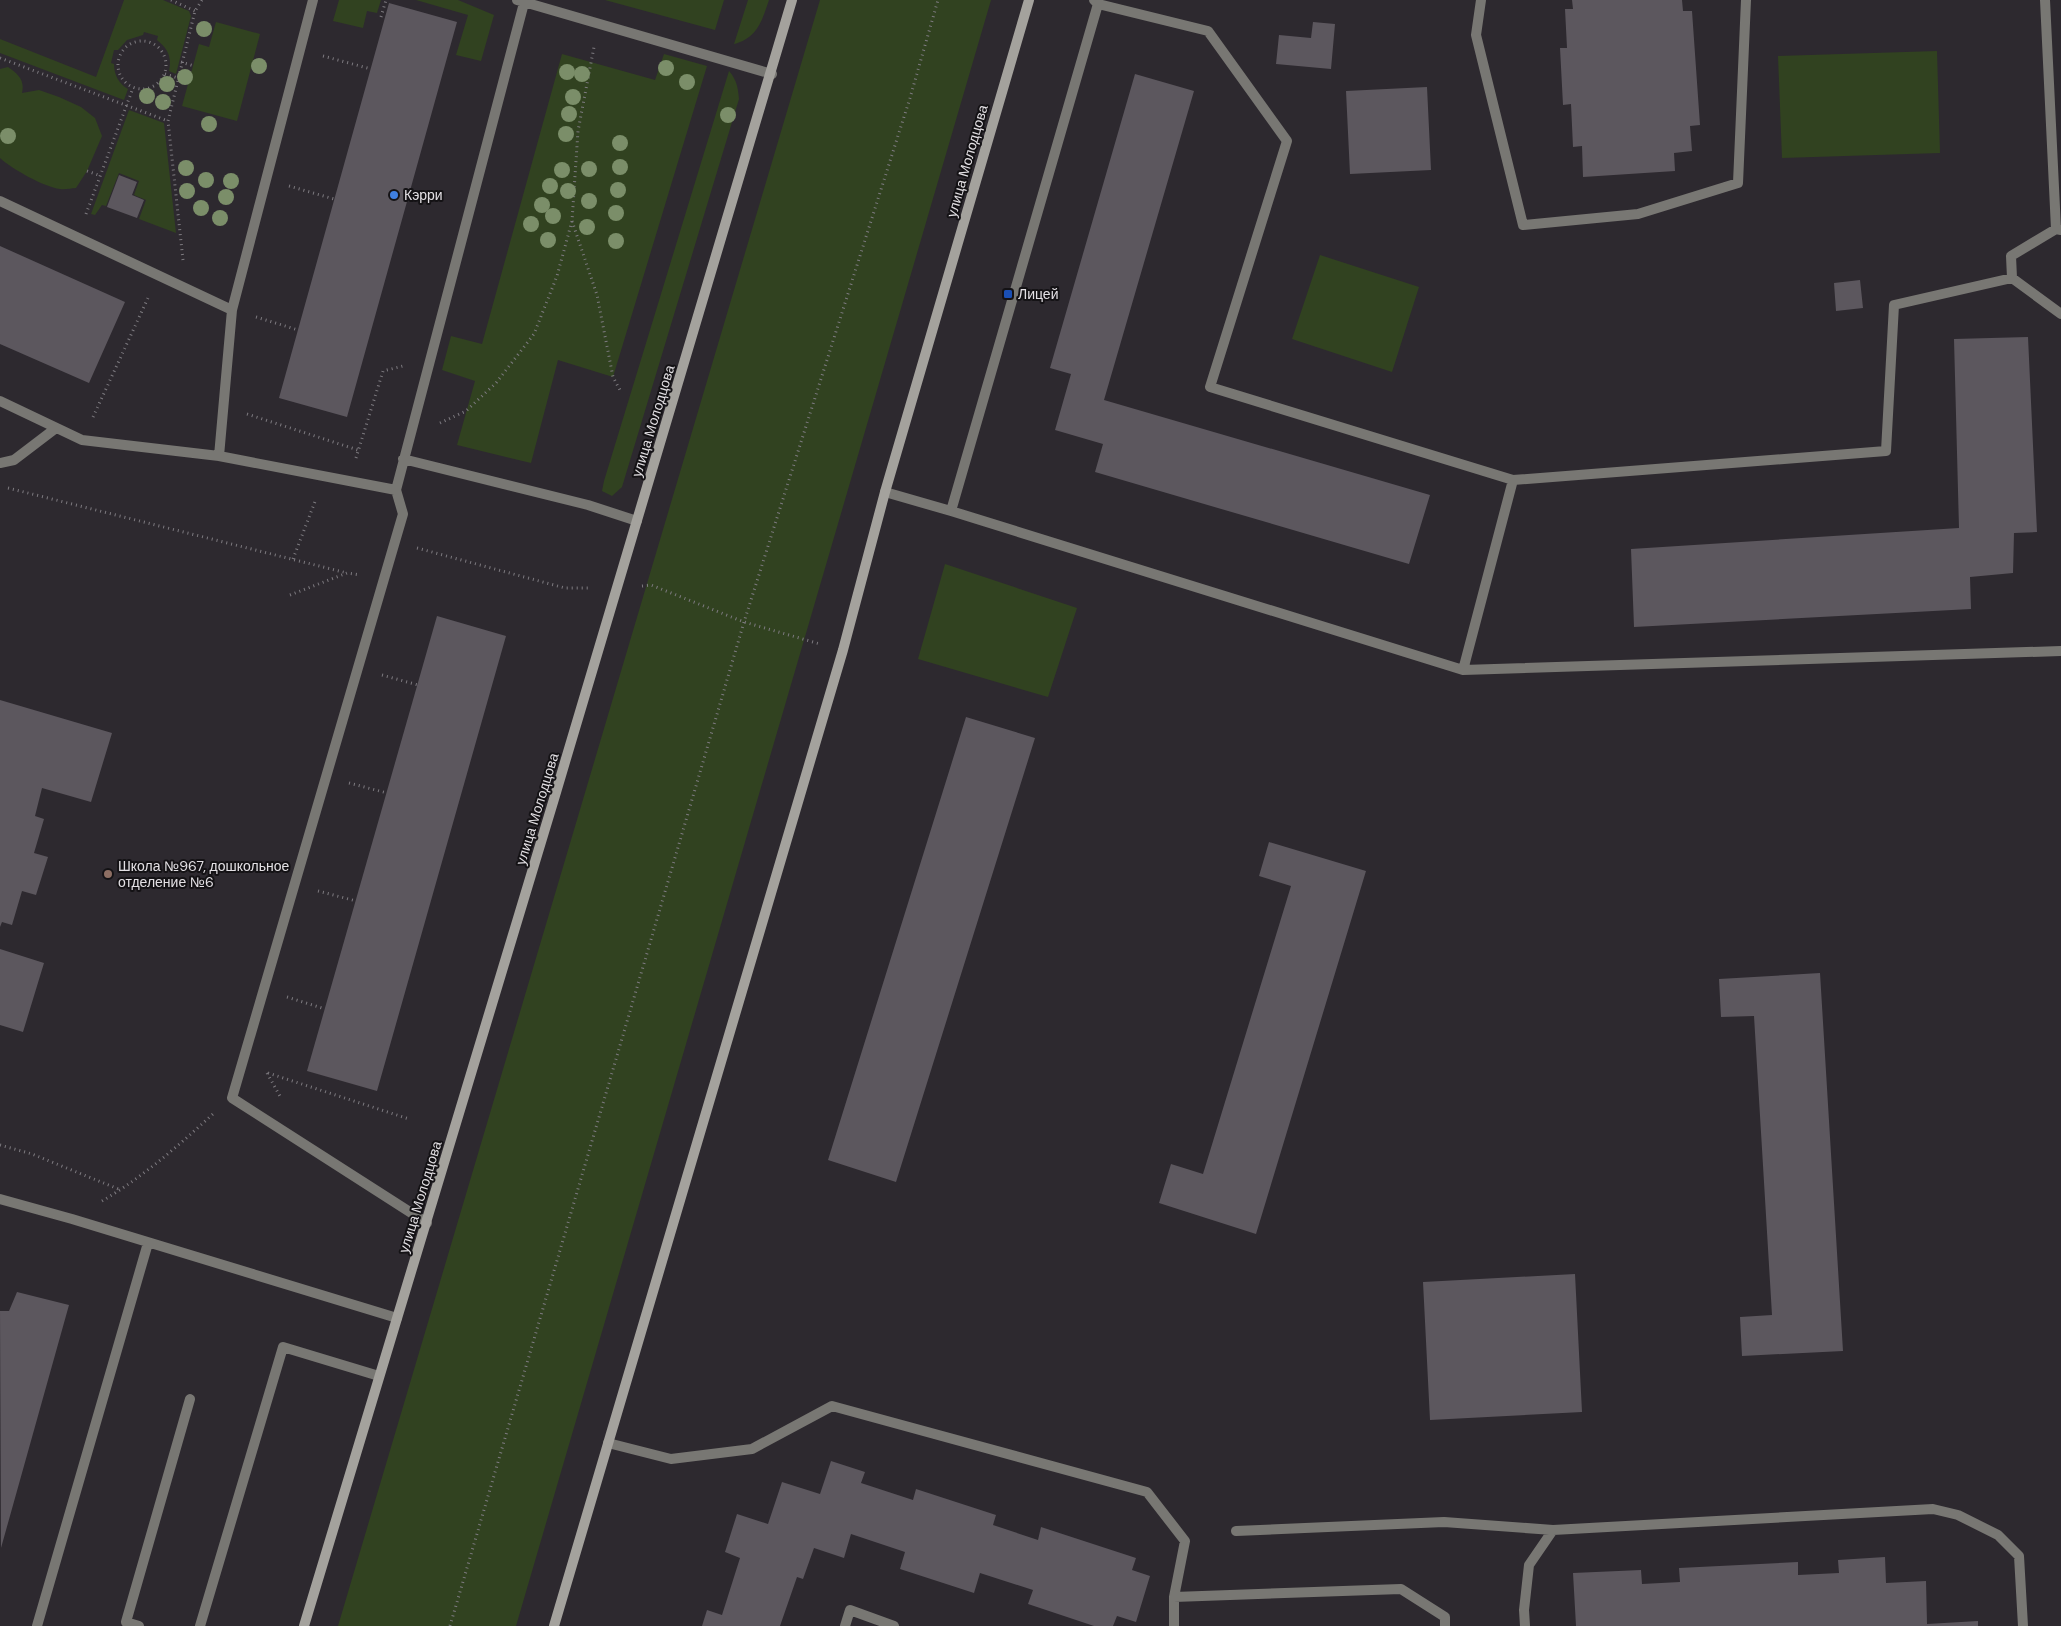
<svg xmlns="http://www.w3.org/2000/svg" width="2061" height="1626" font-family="'DM Sans',sans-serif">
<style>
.green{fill:#314220}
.building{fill:#5c575e}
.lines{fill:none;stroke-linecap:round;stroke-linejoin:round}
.path{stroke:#7e7b80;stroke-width:3;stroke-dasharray:1 4;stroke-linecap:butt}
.lane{stroke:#787773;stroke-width:10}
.secondary{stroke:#a4a29d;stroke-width:10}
.tree{fill:#7b8e69}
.shop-dot{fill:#3f7fe0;stroke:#141215;stroke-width:2}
.transit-dot{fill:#1a4fb4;stroke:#141215;stroke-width:2}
.education-dot{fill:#8d6e63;stroke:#141215;stroke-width:2}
.labels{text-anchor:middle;stroke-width:4;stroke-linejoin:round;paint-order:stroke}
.street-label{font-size:14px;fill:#e3e0e4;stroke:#141215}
.poi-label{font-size:14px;fill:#e3e0e4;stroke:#141215;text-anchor:start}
</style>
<rect width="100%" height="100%" fill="#2d292f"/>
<path class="green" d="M124 0H163L189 11 191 16 176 74 169 71C172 57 168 49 157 40L158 36 144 32 143 35 127 40 118 50H114L111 63 114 64C114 75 119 84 128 89L124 100 0 53V39L96 77Z
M339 0H381L377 13 367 11 363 28 333 21Z
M416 0H458L494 15 481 61 456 55 468 15Z
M605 0H724L715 30Z
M748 0H769C762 21 757 38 734 44Z
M820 0H991L516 1626H338Z
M216 22 260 34 237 121 182 106 199 44 209 47Z
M1937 51 1940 153 1782 158 1778 56Z
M562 54 655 80 664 54 707 66 613 377 558 360 531 463 457 445 475 381 442 370 451 336 482 344Z
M8 67C18 74 25 80 22 93L39 90 59 97 81 107 95 118 102 136 87 171 76 188C71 188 65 190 60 189 44 187 12 169 0 158V69Z
M729 71C737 80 738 88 739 99L622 487 612 496 602 491 604 481Z
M129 110 164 123 176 233 139 219 146 200 134 195 139 181 119 173 106 206 102 205 95 215 91 214Z
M1320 255 1419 287 1392 372 1292 339Z
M945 564 1077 608 1048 697 918 659Z"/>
<path class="building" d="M1572 0H1682L1683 11H1692L1700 125 1690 126 1692 151 1674 153 1675 171 1583 177 1582 146 1573 147 1571 104 1563 105 1560 48H1567L1565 9H1573Z
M389 3 457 22 347 417 279 398Z
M1313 22 1335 24 1331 69 1276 64 1279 35 1311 38Z
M1135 74 1194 91 1104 400 1430 495 1409 564 1095 472 1103 444 1055 430 1071 374 1050 368Z
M1427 87 1431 170 1350 174 1346 91Z
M119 175 137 182 132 195 144 200 137 218 107 207Z
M0 246 125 302 89 383 0 344Z
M1860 280 1863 308 1836 311 1834 283Z
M2028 337 2037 532 2014 533 2013 573 1970 577 1971 609 1634 627 1631 549 1959 528 1954 339Z
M437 616 506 636 377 1091 307 1071Z
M0 700 112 733 91 802 42 788 35 816 44 819 34 853 48 857 36 895 22 891 12 925 2 922 0 927Z
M966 717 1035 738 896 1182 828 1160Z
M1269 842 1366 871 1256 1234 1159 1203 1171 1164 1203 1174 1291 886 1259 876Z
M0 949 44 963 23 1032 0 1025Z
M1820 973 1843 1351 1742 1356 1740 1317 1772 1315 1754 1016 1721 1017 1719 979Z
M1575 1274 1582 1412 1430 1420 1423 1282Z
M17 1292 69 1305 1 1548 0 1311H9Z
M831 1461 865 1472 861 1483 913 1500 916 1489 996 1515 993 1525 1038 1540 1041 1527 1136 1558 1132 1570 1150 1576 1136 1622 1117 1616 1113 1626H1094L1028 1604 1033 1590 980 1573 974 1593 900 1569 905 1552 851 1534 844 1558 814 1548 803 1579 797 1577 780 1626H702L707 1610 722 1615 740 1558 725 1552 737 1514 768 1524 782 1482 820 1494Z
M1885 1557 1886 1583 1926 1581 1927 1624 1978 1621V1626H1576L1573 1573 1641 1570 1642 1584 1680 1582 1679 1568 1798 1562V1575L1839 1573 1838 1560Z"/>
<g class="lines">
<path class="path" d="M171 0 195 11
M381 17 386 0
M118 65a24 24 0 1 1 48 0a24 24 0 1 1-48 0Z
M323 56 371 69
M0 58 168 121
M181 62 194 66
M165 74 178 78
M87 171 101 176
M289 186 334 199
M86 214 133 88
M572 221 597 295 613 377 621 392
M183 260 168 121 195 11 202 0
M256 317 298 330
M247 414 358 450
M93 417 148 298
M440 423 466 411 496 383 534 334 557 276 572 221 578 131 594 47
M356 458 383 371 403 366
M8 488 347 573
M417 548 565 588H591
M293 559 316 499
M642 586 651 585 744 622 820 644
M290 595 347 573 360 575
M382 675 418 685
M349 783 387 793
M318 891 356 901
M287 997 325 1009
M267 1073 281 1098
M268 1073 409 1119
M0 1145 32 1154 121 1190
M102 1201C143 1177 178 1146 213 1114
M450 1626 744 622 910 98 938 0"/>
<path class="lane" d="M517 0 772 74
M1094 0 1098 4 1208 31 1287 141 1210 387 1513 480 1463 670
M1481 0 1476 35 1523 225 1638 214 1738 183 1746 0
M2045 0 2056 229
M0 201 232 310
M2012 278 2061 314
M0 401 82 440 219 456 396 490 524 3
M219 456 232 310 313 0
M403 459 588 505 637 521
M0 463 14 460 56 428
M1513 480 1886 451 1894 305 2012 278 2011 256 2056 229 2061 230
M396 490 403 514 232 1098 427 1223
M885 492 951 511 1463 670 2061 651
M951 511 1098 4
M0 1199 72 1219 397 1318
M608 1443 671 1459 752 1449 832 1406 1147 1492 1185 1541 1174 1597V1626
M1236 1531 1444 1522 1553 1530
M1174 1597 1401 1589 1445 1617V1626
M37 1626 148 1243
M139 1626 126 1622 190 1399
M200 1626 283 1347 379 1376
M845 1626 850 1610 894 1626
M1525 1626 1524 1610 1529 1565 1553 1530 1933 1509 1958 1515 1998 1535 2019 1556 2023 1626"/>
<path class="secondary" d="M304 1626 554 799 792 0
M554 1626 843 650 885 492 1029 0"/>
</g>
<g class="tree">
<circle cx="204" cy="29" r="8"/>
<circle cx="259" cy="66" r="8"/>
<circle cx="666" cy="68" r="8"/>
<circle cx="567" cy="72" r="8"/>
<circle cx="582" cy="74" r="8"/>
<circle cx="185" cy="77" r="8"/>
<circle cx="687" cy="82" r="8"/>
<circle cx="167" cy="84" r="8"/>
<circle cx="147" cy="96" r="8"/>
<circle cx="573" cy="97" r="8"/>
<circle cx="163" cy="102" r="8"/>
<circle cx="569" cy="114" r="8"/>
<circle cx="728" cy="115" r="8"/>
<circle cx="209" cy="124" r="8"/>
<circle cx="566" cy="134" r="8"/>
<circle cx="8" cy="136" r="8"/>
<circle cx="620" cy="143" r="8"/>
<circle cx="620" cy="167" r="8"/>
<circle cx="186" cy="168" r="8"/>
<circle cx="589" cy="169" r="8"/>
<circle cx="562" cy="170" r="8"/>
<circle cx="206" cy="180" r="8"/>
<circle cx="231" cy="181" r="8"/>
<circle cx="550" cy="186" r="8"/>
<circle cx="618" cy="190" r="8"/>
<circle cx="187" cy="191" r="8"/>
<circle cx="568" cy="191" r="8"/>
<circle cx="226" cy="197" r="8"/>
<circle cx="589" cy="201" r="8"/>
<circle cx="542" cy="205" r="8"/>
<circle cx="201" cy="208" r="8"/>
<circle cx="616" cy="213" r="8"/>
<circle cx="553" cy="216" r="8"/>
<circle cx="220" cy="218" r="8"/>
<circle cx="531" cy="224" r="8"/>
<circle cx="587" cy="227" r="8"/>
<circle cx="548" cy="240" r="8"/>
<circle cx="616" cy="241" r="8"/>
</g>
<circle class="shop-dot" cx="394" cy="195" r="5"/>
<rect class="transit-dot" x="1003" y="289" width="10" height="10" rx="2.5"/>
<circle class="education-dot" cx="108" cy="874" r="5"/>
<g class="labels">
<g class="street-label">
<text transform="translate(967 161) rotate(-74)" y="5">улица Молодцова</text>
<text transform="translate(653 421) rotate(-73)" y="5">улица Молодцова</text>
<text transform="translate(537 809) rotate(-73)" y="5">улица Молодцова</text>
<text transform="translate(420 1197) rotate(-73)" y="5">улица Молодцова</text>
</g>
<g class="poi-label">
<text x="404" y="200">Кэрри</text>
<text x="1018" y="299">Лицей</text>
<text x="118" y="871">Школа №967, дошкольное<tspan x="118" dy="16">отделение №6</tspan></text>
</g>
</g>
</svg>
